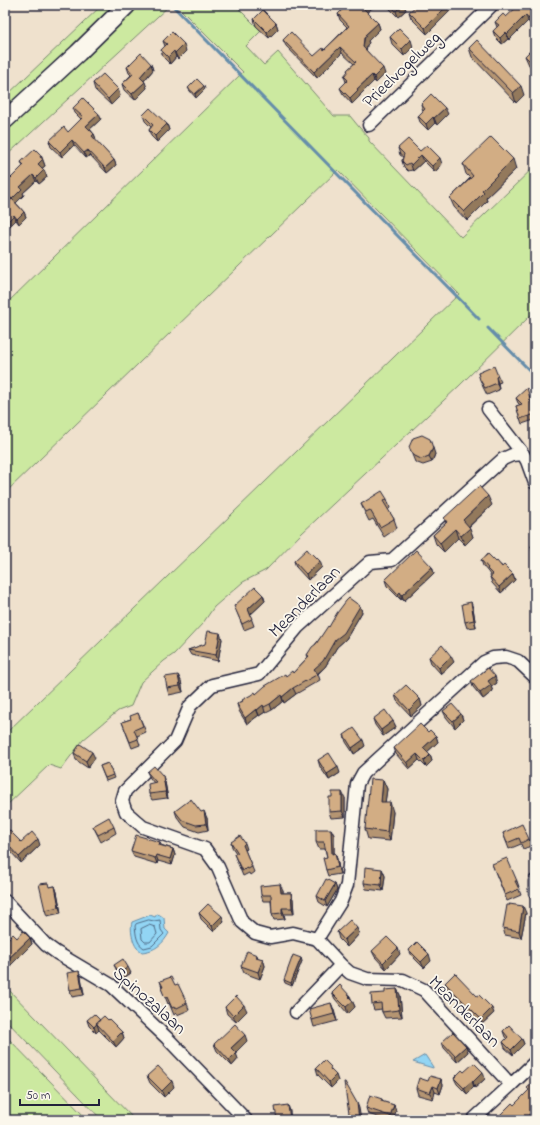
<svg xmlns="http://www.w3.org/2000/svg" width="540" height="1125" font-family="'Indie Flower',sans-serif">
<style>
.green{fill:#cce9a0;stroke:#77866e}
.water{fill:#92d5f4;stroke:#658daa}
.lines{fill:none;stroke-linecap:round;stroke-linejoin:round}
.shore{stroke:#4f6a85;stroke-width:1}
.stream{stroke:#658daa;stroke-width:3}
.street-casing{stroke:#22223b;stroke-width:15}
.secondary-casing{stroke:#22223b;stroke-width:20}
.street{stroke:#fbf7ec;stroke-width:12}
.secondary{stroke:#fbf7ec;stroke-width:17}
.wall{fill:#b59572;stroke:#22223b}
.shaded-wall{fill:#93795c;stroke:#22223b}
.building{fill:#d2ad84;stroke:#22223b}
.labels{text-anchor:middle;stroke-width:3.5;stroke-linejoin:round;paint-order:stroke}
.street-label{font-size:18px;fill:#22223b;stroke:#fbf7ec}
</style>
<rect width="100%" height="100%" fill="#efe1cd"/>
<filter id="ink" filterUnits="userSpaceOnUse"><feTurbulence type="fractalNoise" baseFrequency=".025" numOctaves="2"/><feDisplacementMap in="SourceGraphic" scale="8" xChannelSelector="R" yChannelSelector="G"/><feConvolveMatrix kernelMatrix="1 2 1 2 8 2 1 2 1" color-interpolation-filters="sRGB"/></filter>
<g filter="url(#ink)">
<path class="green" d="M102 5H121L5 116V97Z
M132 5H170L5 157V126Z
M176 5H235L261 31 246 46 264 65 278 52 334 116H350L359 127 369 138V141L461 237 535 166V311L459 386 302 533 266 570 243 582 214 607 203 623 174 654 164 661 141 682 131 706 118 711 83 740 61 769 49 765 5 807V734L459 294 338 170 5 493V305L243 72Z
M5 986 135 1120H102L5 1019Z
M5 1035 88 1120H5Z"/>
<path class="water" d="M157 914 160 915 164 918 165 929 169 933C163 944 155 951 142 952 141 951 138 949 137 948 132 942 130 928 132 922L150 915 155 917Z
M425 1055 433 1067V1068L413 1062Z"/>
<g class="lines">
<path class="shore" d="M149 920 154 921 160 920 161 930 164 934 152 946 144 948C136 943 136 934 135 926L136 924Z
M149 925 155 927 157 934 150 942H145L142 939 141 929Z"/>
<path class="stream" d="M174 7 479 319
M488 328 535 376"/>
<g class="street-casing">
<path id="street" d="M369 125 492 5
M488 409 523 454 527 461 535 483
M523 454 512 455 503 459 392 560 370 562 298 627 259 674 212 685 190 706 175 741 125 791 122 801 126 812 143 827 205 849 218 867 242 922 255 933 270 937 293 933 317 939 341 965 350 973 367 979 403 980 424 990 511 1085 535 1062
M535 881V892
M5 901 46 945 57 953 111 985 167 1038 246 1120
M317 939 341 901 347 885 357 784 363 773 484 662 493 658 506 657 518 661 535 677
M296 1012 341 965
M473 1120 511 1085"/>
</g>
<g class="secondary-casing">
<path id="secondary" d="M5 120 78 53 127 5"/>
</g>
<use href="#street" class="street"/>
<use href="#secondary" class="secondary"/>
</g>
<path class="wall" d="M347 5H376L367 12 378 23 380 29 368 41 369 43 367 45 366 50 385 74 376 83 374 81 360 95V96L352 104 343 94 340 88 346 82 344 76 348 72 347 70 354 64 342 53 317 78 286 46 283 40 314 56 324 50 347 27 340 20 338 14Z
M386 5H404L406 10 398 17Z
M535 5 531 25 528 21 509 40 508 39 502 44 495 37 493 31 497 27 495 22 506 17Z
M454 7 427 34 411 18 409 12Z
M254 19 276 23 278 29 269 38 256 26Z
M390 37 413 47 404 56 392 44Z
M163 41 186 51 178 59 176 57 170 64 163 57 161 50 165 46Z
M535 46V72L529 65 525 56Z
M469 48 524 95 516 103 472 57Z
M151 64 153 70 144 81 147 88 135 100 124 90 122 84 131 75 129 73 127 67Z
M93 83 118 89 120 96 111 105 95 90Z
M188 88 205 89 196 98 190 91Z
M421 104 448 114 437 125 435 123 428 130 420 122 418 116 423 111Z
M73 108 101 119 90 129 94 134 96 139 95 140 114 160 116 165 107 173 90 155 86 158 74 145 62 157 51 147 49 141 68 132 81 119 75 113Z
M143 115 167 124 169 130 157 142 151 136 149 130 151 127 145 121Z
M398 148 420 151 442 164 435 172 424 161 413 171 412 170 408 171 404 167 402 161 403 157 400 155Z
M41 155 45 166 42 168 44 170 47 177 39 184 36 181 23 193 24 195 16 203 24 212 26 217 19 224 16 220 10 226 5 222V206L10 201 5 196V175L11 178 23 166 21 162Z
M463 164 516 169 486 198 487 201 467 221 454 207 450 198 470 178 466 174Z
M478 373 498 376 501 382 498 383 499 390 487 395 483 387Z
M516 398 535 414V421L534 420 522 424 516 406 520 405 518 403Z
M409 447 435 454 432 462 423 465 415 462Z
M387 499 390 508 388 510 394 519 397 528 384 537 373 519 369 521 365 513 361 504Z
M492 505 469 527 473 537 465 545 458 538 444 552 436 544 433 535 446 523 444 518Z
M531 546 535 551V554L533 553Z
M481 560 496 562 513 574 515 580 501 593 492 583 490 577H491L490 575 488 572 483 566Z
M294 561 322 567 308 580 296 567Z
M432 567 434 573 404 601 402 599 401 600 387 586 385 580Z
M263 595 265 601 250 615 254 626 244 630 237 612Z
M360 606 362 612 346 639 337 647 325 667 318 674 320 680 296 694 284 703 283 701 272 710 266 713 265 712 259 716V715L247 724 239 711 237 704 256 694 293 673 308 657 307 655 329 627Z
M473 608 476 627 467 628 465 622Z
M222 639 218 661 191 655 188 650Z
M429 657 454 662 441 674 431 663Z
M178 675 181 681 183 692 169 695 167 688Z
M471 681 497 683 491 687 493 691 483 699 473 687Z
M395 695 420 699 422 706 411 716 397 701Z
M443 711 461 714 463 720 455 728 446 717Z
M138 713 146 732 137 736 140 745 132 748 122 722 131 719Z
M373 719 393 721 396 727 383 736 375 725Z
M428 732 436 736 438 742 427 752 430 755 432 761 426 767 419 760 409 769 396 754 394 748Z
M344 735 365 746 354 754 346 742Z
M74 753 95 758 88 768 76 760Z
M318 760 340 773 329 780 320 767Z
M108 763 114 778 106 781 100 766Z
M147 772 165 782 168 799 167 798 152 800 149 794 154 783 150 778Z
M383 780 387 789 385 802 393 812 390 841 368 839 365 829Z
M345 798V817L331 818 329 812Z
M175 811 201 812 207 818 208 830 199 832 185 827 177 817Z
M5 826 21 842 40 845 21 863 11 852 10 854 5 849Z
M93 826 114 827 116 833 101 842Z
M331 829 334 835V853H335L337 859 340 874 328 876 326 870 327 857 325 849H319L316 842Z
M503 833 529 839 531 846 523 849 521 844 509 849Z
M160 842 161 845 173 849 175 855 172 865 158 861 157 864 134 857 131 851Z
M231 842 247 849 245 850 254 872 250 875 249 873 243 876 234 854 236 853 232 847Z
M492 864 517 881 519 887H518L521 895 507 901Z
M382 869 385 876 383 891 366 889 364 883Z
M335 884 337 890 327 907 319 902 317 896Z
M55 886 57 892 61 913 47 916 45 910 50 887Z
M283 890V893H291L293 899 294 914H284L285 919 274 920 272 914 271 901H263L261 895Z
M199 913 224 922 214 932 201 919Z
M526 913 521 938 505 935 503 928Z
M337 932 359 934 347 947 339 939Z
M30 938 32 944 10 966 6 962 5 963V942Z
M409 950 431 961 424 968 412 956Z
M372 951 400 954 386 969 375 957Z
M257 955 258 958 263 959 265 966 260 979 244 973 241 966Z
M302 961 292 986 285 983 284 980Z
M114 965 131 973 122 979 117 971Z
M79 971 81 977 84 995 72 997 70 990Z
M160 981 175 985 187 1003 189 1010 177 1015 176 1013 174 1015 169 1003 168 1004 164 994 161 988 162 987Z
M445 983 477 996 494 1013 482 1024 447 988Z
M397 989 400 995 402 1017 385 1018 382 1012V1009L374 1010 372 1004 385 993Z
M332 993 352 1000 355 1007 348 1014 335 999Z
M331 1003 337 1021 314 1027 312 1020Z
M225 1007 247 1011 236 1022 227 1014Z
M87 1020H100L122 1032 124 1038 116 1047 99 1030 96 1033 89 1026Z
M503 1031 522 1039 524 1044 513 1055 505 1048 503 1042 507 1039 505 1037Z
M247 1041 235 1053 238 1059 232 1066 217 1051 214 1044Z
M442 1042 466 1046 468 1052 457 1062 444 1048Z
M316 1068 333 1072 338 1081 331 1088 318 1075Z
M147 1076 174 1087 164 1097 150 1083Z
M454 1078 485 1079 475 1088 474 1087 467 1094 457 1084Z
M441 1079 443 1085 440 1094 435 1092 433 1099 418 1095 416 1088Z
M382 1099 383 1102 394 1105 396 1111 393 1120H387L368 1114 366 1108Z"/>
<path class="shaded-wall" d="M366 5H376L365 14 363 8Z
M402 5H404L406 10 398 17 396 11Z
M448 5H453L454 7 427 34 425 28Z
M535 13V21L531 25 529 19Z
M526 15 528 21 509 40 507 34Z
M276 23 278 29 269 38 267 32Z
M378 23 380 29 368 41 369 43 367 45 366 53 363 47 365 35Z
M506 32 508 39 502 44 500 38Z
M411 40 413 47 404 56 402 49Z
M184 44 186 51 178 59 175 53Z
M340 47 342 53 317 78 314 72Z
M174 51 176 57 170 64 168 57Z
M151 64 153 70 142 83 140 77Z
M383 68 385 74 376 83 374 77Z
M372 75 374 81 360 95V96L352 104 350 98 357 89Z
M145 82 147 88 135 100 132 94Z
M204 86 205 89 196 98 195 94Z
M521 86 524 95 516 103 513 93Z
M118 89 120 96 111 105 108 99Z
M445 108 448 114 437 125 434 118Z
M99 114 101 119 88 131 86 126Z
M433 117 435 123 428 130 426 124Z
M167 124 169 130 157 142 155 136Z
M94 134 96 139 94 142 92 136Z
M72 140 74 145 62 157 60 152Z
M88 150 90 155 86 158 84 153Z
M41 155 45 166 40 170 38 164 40 157Z
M421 155 424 161 413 171 411 165Z
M440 158 442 164 435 172 432 166Z
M513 159 516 169 486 198 487 201 467 221 464 212 482 190Z
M114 160 116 165 107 173 105 168Z
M44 170 47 177 39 184 36 178Z
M33 175 36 181 23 193 24 195 14 205 12 199 20 187Z
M24 212 26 217 19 224 17 219Z
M14 215 16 220 10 226 8 221Z
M6 265 7 269 5 271V266Z
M496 377 498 383 499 390 497 383Z
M433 448 435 454 432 462 429 456Z
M488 496 492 505 466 529 463 520Z
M470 528 473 537 465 545 461 536Z
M455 529 458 538 444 552 440 543Z
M320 561 322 567 308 580 306 574Z
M432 567 434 573 404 601 402 595Z
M513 574 515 580 501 593 499 587Z
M400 592 402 599 401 600 398 594Z
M263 595 265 601 250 615 248 609Z
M471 602 473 608 476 627 474 620Z
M360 606 362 612 346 639 337 647 325 667 317 674 314 669Z
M220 633 222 639 218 661 216 655Z
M451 656 454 662 441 674 439 668Z
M178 675 181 681 183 692 180 686Z
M495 676 497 683 491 687 493 691 483 699 480 693 488 681Z
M293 688 296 694 284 703 282 697Z
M281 695 283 701 272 710 270 704Z
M420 699 422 706 411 716 409 710Z
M263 705 265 712 259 716 257 710Z
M256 709 259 715 247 724 245 718Z
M461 714 463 720 455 728 453 721Z
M393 721 396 727 383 736 381 730Z
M436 736 438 742 425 754 423 748Z
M363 740 365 746 354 754 352 748Z
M92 752 95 758 88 768 86 761Z
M417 754 419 760 409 769 407 763Z
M430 755 432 761 426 767 424 761Z
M338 767 340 773 329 780 327 774Z
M163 776 165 782 168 799 166 794Z
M383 780 387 789 384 811 381 802Z
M342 792 345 798V817L342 811Z
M390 802 393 812 390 841 387 832Z
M204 811 207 818 208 830 206 824Z
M331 829 334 835V860L332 854Z
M38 839 40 845 21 863 19 857Z
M245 843 247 849 244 850 243 845Z
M9 846 11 852 10 854 7 847Z
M173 849 175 855 172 865 170 859Z
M335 853 337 859 340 874 338 867Z
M156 855 158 861 157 864 155 858Z
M382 869 385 876 383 891 381 885Z
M280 884 283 890V899L281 893Z
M335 884 337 890 327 907 325 901Z
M55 886 57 892 61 913 59 907Z
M291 893 293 899 294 914 292 908Z
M523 906 526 913 521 938 519 931Z
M282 908 284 914 285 919 282 913Z
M222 916 224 922 214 932 212 926Z
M357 928 359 934 347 947 344 940Z
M30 938 32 944 10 966 8 959Z
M398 948 400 954 386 969 383 963Z
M429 954 431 961 424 968 421 962Z
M301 958 302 961 292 986 291 983Z
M263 959 265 966 260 979 258 972Z
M128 967 131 973 122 979 120 973Z
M79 971 81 977 84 995 82 988Z
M397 989 400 995 402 1017 399 1010Z
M350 996 355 1007 348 1014 346 1007 349 997Z
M331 1003 334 1010 337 1021 334 1014Z
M244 1005 247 1011 236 1022 233 1016Z
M492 1008 494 1013 482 1024 481 1019Z
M97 1024 99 1030 96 1033 94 1027Z
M122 1032 124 1038 116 1047 113 1041Z
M245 1035 247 1041 233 1055 231 1048Z
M522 1039 524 1044 513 1055 511 1050Z
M466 1046 468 1052 457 1062 455 1056Z
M236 1053 238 1059 232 1066 229 1060Z
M483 1072 485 1079 475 1088 473 1082Z
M336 1075 338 1081 331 1088 329 1082Z
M441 1079 443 1085 440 1094 438 1088Z
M172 1081 174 1087 164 1097 162 1091Z
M472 1081 474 1087 467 1094 464 1088Z
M433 1086 435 1092 433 1099 430 1093Z
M357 1103 359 1108 361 1120H359Z
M288 1105 290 1111 291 1120H290Z
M394 1105 396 1111 393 1120H392L390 1116Z
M535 1109V1118L533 1120H524Z"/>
<path class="building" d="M347 5H366L363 8 378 23 365 35 367 36 364 38 363 47 383 68 374 77 372 75 357 89 358 90 350 98 340 88 348 80 344 76 348 71 347 70 356 62 340 47 314 72 283 40 291 32 314 56 323 48 324 50 349 26 338 14Z
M390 5H402L396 11Z
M417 5H448L425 28 409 12Z
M519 5H535V13L529 19 526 15 507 34 506 32 500 38 493 31 499 25 495 22 503 14 506 17Z
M263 10 276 23 267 32 254 19Z
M399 28 411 40 402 49 390 37Z
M172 32 184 44 175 53 174 51 168 57 161 50 167 44 163 41Z
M477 40 521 86 513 93 469 48Z
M535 46V66L525 56Z
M141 53 151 64 140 77 145 82 132 94 122 84 133 74 127 67Z
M103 74 118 89 108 99 93 83Z
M197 79 204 86 195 94 188 88Z
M431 94 445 108 434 118 433 117 426 124 418 116 425 109 421 104Z
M83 98 99 114 86 126 94 134 92 136 114 160 105 168 88 150 84 153 72 140 60 152 49 141 64 127 68 132 83 117 73 108Z
M150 108 167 124 155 136 149 130 153 125 143 115Z
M491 137 513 159 482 190 484 192 464 212 450 198 473 176 463 164Z
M408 139 420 151 427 145 440 158 432 166 421 155 411 165 410 163 406 165 402 161 404 154 398 148Z
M35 149 41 155 40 157 43 159 38 164 44 170 36 178 33 175 20 187 22 189 12 199 5 192V175L6 173 11 178 24 165 21 162Z
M12 199 24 212 17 219 14 215 8 221 5 219V206Z
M494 366 498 376 496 377 497 383 485 388 480 380 478 373Z
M527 388 535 415V417L532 415 520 419 516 406 522 404 516 398Z
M422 435 430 439 433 448 429 456 421 459 413 455 409 447 413 438Z
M479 486 488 496 463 520 470 528 461 536 455 529 440 543 433 535 447 522 444 518Z
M382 491 387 499 383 501 394 519 380 527 370 510 366 512 361 504Z
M535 542V551L531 546Z
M307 549 311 554 312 553 320 561 306 574 294 561Z
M416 550 432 567 402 595 400 592 398 594 385 580Z
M488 554 496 562 497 561 502 567 504 565 513 574 499 587 490 577 493 575 487 569 488 568 481 560Z
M255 587 263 595 248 609 252 619 242 624 234 606Z
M349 598 360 606 344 633 335 640 323 661 314 669 318 674 293 688 282 697 281 695 270 704 264 707 263 705 257 710 256 709 245 718 237 704 243 701 242 700 251 695 255 692 256 694 265 686 285 674 286 676 292 671 293 673 309 656 307 655 312 647 316 644 328 626 329 627 337 613 346 601Z
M471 602 474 620 465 622 462 604Z
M208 631 220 633 216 655 188 650 205 644Z
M442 645 451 656 439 668 429 657Z
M488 668 495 676 488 681 491 685 480 693 471 681Z
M178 675 180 686 167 688 165 677Z
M406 685 420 699 409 710 395 695Z
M452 704 461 714 453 721 443 711Z
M385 710 393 721 381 730 373 719Z
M138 713 143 726 134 730 138 739 130 742 122 722 131 719 130 716Z
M420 724 428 732 430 730 436 736 423 748 430 755 424 761 417 754 407 763 394 748Z
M354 728 363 740 352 748 344 735Z
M80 744 92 752 86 761 74 753Z
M329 753 338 767 327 774 318 760Z
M108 763 113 775 105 778 100 766Z
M154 766 163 776 166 794 165 792 149 794 148 784 156 782 147 772Z
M370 779 383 780 381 802H390L387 832 365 829Z
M332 792H342V811L329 812V797H332Z
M191 799 201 812 204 811 206 824 196 825 182 820 175 811Z
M109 817 114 827 98 835 93 826Z
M522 824 529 839 521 843 519 838 507 843 503 833Z
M5 826 21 842 32 832 38 839 19 857 9 846 7 847 5 845Z
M316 829H331L332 854 335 853 338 867 326 870 323 858 327 857 324 842H316Z
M136 835 160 842 159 845 173 849 170 859 156 855 155 858 131 851Z
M240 836 245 843 243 845 252 867 248 869 247 868 242 871 234 854 238 853 231 842Z
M507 858 517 881H515L519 889 505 895 492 864Z
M365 867 382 869 381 885 364 883Z
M326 879 335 884 325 901 317 896Z
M48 883 49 887 55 886 59 907 45 910 39 884Z
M280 884 281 893H291L292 908H282V913L272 914 271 895H261L260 886Z
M208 904 222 916 212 926 199 913Z
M509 904 523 906 519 931 503 928 507 905H510Z
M350 920 357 928 344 940 337 932Z
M23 931 30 938 8 959 5 957V942L13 934 17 938Z
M387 937 398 948 383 963 372 951Z
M417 942 429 954 421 962 409 950Z
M247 951 257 955 256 957 263 959 258 972 241 966Z
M293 955 301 958 291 983 284 980Z
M123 959 128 967 120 973 114 965Z
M79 971 82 988 70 990 67 973Z
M455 973 477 996 479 995 492 1008 481 1019 445 983Z
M171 977 175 985 178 984 187 1003 175 1009 174 1007 172 1008 167 997 165 998 161 988 163 987 160 981Z
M340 985 350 996 349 997 353 1001 346 1007 332 993Z
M397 989 399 1010 382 1012 381 1003 372 1004 371 994 385 993V990Z
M236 996 244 1005 233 1016 225 1007Z
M331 1003 334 1014 312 1020 309 1009Z
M94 1014 100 1020 94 1027 87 1020Z
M104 1016 108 1020 109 1019 122 1032 113 1041 96 1023Z
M235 1024 245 1035 231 1048 236 1053 229 1060 214 1044Z
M509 1025 522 1039 511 1050 503 1042 508 1037 503 1031Z
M453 1032 466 1046 455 1056 442 1042Z
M324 1060 331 1067 330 1069 336 1075 329 1082 316 1068Z
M474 1063 483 1072 473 1082 472 1081 464 1088 454 1078 462 1070 464 1072Z
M158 1066 172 1081 162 1091 147 1076Z
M430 1076 441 1079 438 1088 433 1086 430 1093 416 1088 419 1078 428 1081Z
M535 1081V1109L524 1120H501L498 1117 512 1103 514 1105 529 1090 527 1088Z
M344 1082H345L357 1103 359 1120H350Z
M370 1095 382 1099 381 1101 394 1105 390 1116 366 1108Z
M288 1105 290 1120H277L275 1107Z"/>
</g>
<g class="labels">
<g class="street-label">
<text transform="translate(401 69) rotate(-44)" y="6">Prieelvogelweg</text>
<text transform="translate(304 601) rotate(-45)" y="6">Meanderlaan</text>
<text transform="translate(150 1000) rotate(42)" y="6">Spinozalaan</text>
<text transform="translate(465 1011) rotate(45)" y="6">Meanderlaan</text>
</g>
</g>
<rect width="540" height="1125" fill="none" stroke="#fbf7ec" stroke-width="20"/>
<rect x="10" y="10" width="520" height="1105" fill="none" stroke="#22223b" stroke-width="1.5" filter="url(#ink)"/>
<path d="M20 1099v6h79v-6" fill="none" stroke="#22223b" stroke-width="2"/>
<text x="26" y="1099" font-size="12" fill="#22223b" stroke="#fbf7ec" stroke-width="3" paint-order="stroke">50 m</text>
</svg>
